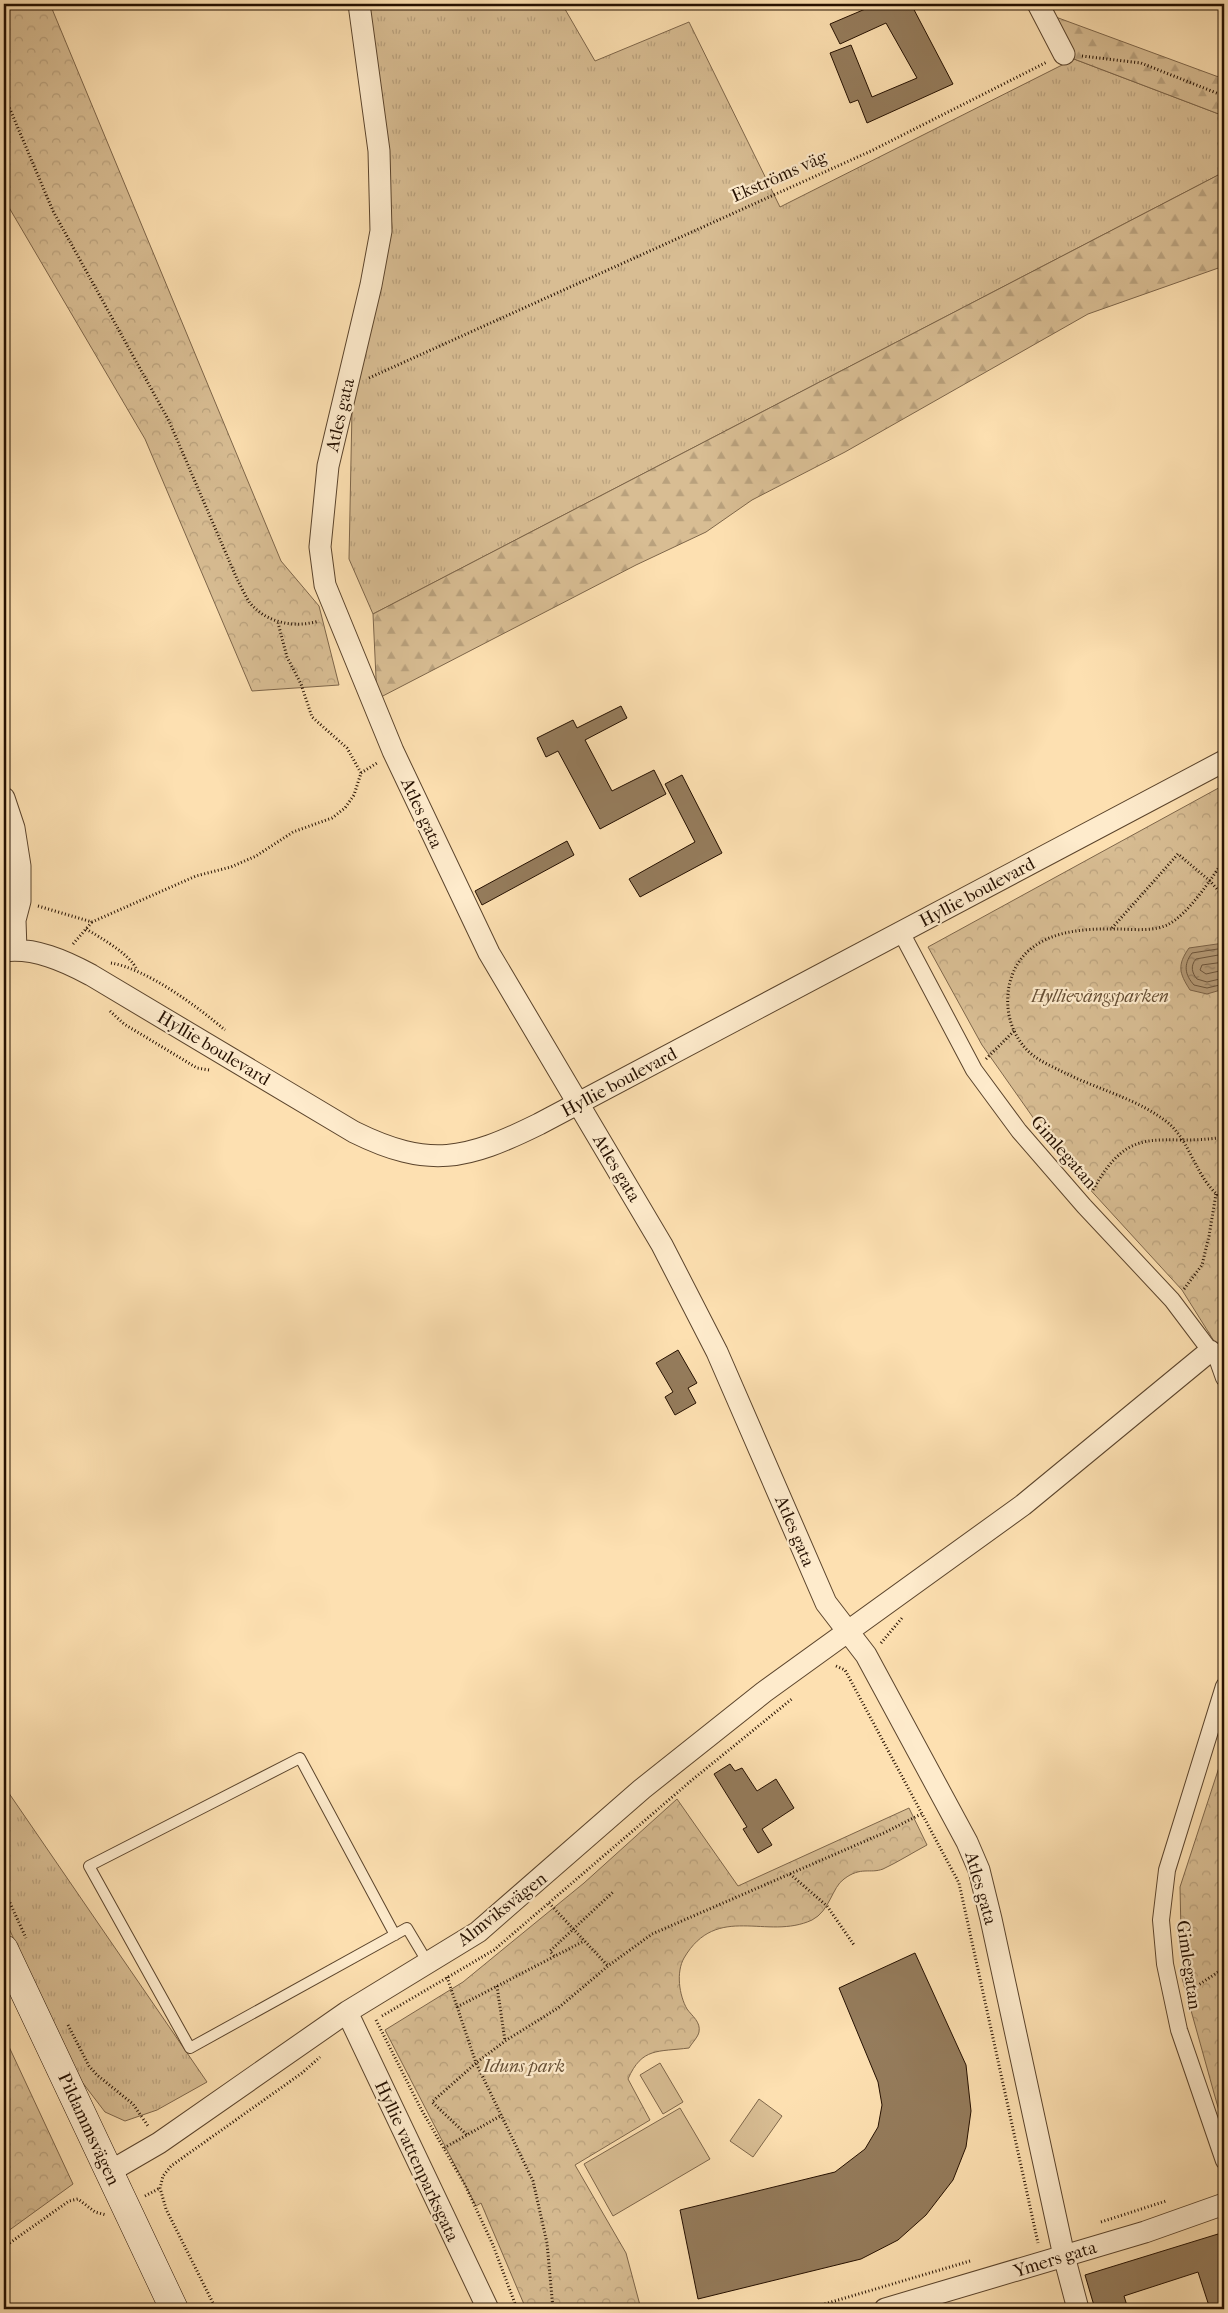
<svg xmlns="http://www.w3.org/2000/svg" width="1228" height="2313" font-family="'IM FELL French Canon',serif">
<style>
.grass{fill:url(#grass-tufts);stroke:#7e664a}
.forest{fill:url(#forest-firs);stroke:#7e664a}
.park{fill:url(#park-crowns);stroke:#7e664a}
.pitch{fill:#d8bd93;stroke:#7e664a}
.water{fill:url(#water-ripples);stroke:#7b6246}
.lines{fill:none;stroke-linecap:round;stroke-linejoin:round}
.shore{stroke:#6c543a;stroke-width:1}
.building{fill:#957c5c;stroke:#251000}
.service-casing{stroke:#5b442c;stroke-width:12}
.pedestrian-casing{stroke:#5b442c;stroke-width:18}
.minor-casing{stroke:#5b442c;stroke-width:23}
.secondary-casing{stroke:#251000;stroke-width:29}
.path{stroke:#251000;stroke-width:3;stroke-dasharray:1 2.5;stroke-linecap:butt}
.service{stroke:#feebcc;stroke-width:10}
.pedestrian{stroke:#feebcc;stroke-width:16}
.minor{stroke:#feebcc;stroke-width:21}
.secondary{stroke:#feebcc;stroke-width:28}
.labels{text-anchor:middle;stroke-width:4.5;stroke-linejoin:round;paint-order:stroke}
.street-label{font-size:18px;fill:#251000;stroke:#feebcc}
.park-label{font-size:18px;font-style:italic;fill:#644d33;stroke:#feebcc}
</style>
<defs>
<pattern id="grass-tufts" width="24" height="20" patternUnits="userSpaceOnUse" patternTransform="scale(1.25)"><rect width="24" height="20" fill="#d8bd93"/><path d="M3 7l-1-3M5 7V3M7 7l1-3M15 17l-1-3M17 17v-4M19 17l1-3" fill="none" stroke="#b9a17d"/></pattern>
<pattern id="forest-firs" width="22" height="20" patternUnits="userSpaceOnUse" patternTransform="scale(1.25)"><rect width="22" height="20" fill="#d8bd93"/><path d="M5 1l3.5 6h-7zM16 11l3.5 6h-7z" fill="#b9a17d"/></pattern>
<pattern id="park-crowns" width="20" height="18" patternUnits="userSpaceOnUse" patternTransform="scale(1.25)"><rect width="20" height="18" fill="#d8bd93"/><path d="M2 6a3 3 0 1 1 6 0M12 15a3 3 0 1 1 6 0" fill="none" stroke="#b9a17d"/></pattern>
<pattern id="water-ripples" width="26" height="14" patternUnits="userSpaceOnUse" patternTransform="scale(1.25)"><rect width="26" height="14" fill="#b49975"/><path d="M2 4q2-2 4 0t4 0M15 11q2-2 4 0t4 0" fill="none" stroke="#927b5e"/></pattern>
</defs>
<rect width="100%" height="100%" fill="#fde0b1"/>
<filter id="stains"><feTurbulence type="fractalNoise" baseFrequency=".004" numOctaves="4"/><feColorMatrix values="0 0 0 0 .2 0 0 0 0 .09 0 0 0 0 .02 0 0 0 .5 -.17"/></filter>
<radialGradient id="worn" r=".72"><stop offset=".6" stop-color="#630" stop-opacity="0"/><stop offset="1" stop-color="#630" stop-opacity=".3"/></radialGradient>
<path class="grass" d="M365 4H562L595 61 689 22 780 207 1074 59 1224 116V172L373 614 349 559 352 410 392 228 385 140Z
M4 1786 207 2082 157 2110 125 2121 105 2112 79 2078 4 1918Z"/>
<path class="forest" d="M1053 16 1224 79V116L1074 59Z
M1224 172V266L1088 314 845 452 752 500 706 532 636 565 377 699 373 614Z"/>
<path class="park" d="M4 4H50L281 561 319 606 339 685 252 691 145 439 4 199Z
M1224 785V1357L1182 1290 1063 1160 982 1045 928 947Z
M1224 1752V2129L1182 1978 1180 1887Z
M677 1799 738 1886 909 1808 927 1845C912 1853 898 1862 883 1869 870 1874 861 1866 844 1879 832 1887 830 1911 812 1920 767 1941 717 1902 684 1958 676 1972 679 1995 687 2009 692 2016 701 2022 699 2032 698 2037 692 2043 689 2048 658 2052 642 2047 628 2079L650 2120 575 2165 626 2253 641 2309H526L481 2203 476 2206 385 2030 463 1982 584 1883Z
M4 2036 73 2184 4 2234Z"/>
<path class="pitch" d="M660 2063 683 2102 663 2114 640 2075Z
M759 2099 782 2116 753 2157 730 2141Z
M680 2108 710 2159 613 2216 584 2164Z"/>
<path class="water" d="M1224 943V989L1207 994 1190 990C1179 973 1177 965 1189 948Z"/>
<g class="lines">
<path class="shore" d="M1224 948 1192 953C1183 965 1185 975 1194 985L1207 988 1224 984
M1224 954 1196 959C1190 966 1192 973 1197 979L1207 982 1224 978
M1224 962 1202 965 1200 970 1206 974 1224 970"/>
</g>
<path class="building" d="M877 4H911L953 84 867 123 858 100 850 103 830 53 851 45 872 97 917 78 886 23 840 44 830 24Z
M621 706 627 718 585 740 612 791 654 770 666 794 600 829 558 751 546 757 537 738 573 720 577 728Z
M682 775 722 853 640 897 629 879 695 842 665 784Z
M567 841 574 855 482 905 475 891Z
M678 1350 697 1383 688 1388 696 1403 675 1415 665 1397 673 1392 656 1363Z
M730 1764 735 1771 742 1768 757 1791 776 1779 794 1808 762 1829 772 1845 758 1853 743 1829 747 1827 714 1774Z
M915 1953 966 2065 971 2111 966 2147 953 2180 926 2215 898 2240 861 2259 698 2299 680 2210 835 2172 865 2149 878 2127 882 2105 878 2082 839 1988Z
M1218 2234 1224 2254V2309H1210L1198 2272 1124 2296 1128 2309H1095L1085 2275Z"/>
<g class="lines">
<g class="service-casing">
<path id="service" d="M395 1935 300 1758 89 1866 190 2048 407 1928 428 1963"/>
</g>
<g class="pedestrian-casing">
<path id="pedestrian" d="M901 932 974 1070 1019 1131 1084 1206 1172 1300 1218 1361 1224 1378
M1224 1686 1167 1870 1161 1920 1165 1964 1179 2030 1224 2161"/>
</g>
<g class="minor-casing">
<path id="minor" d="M359 4 379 151 381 231 371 285 328 466 320 547 325 585 393 751 489 953 662 1245 717 1352 826 1603 866 1655 967 1842 979 1870 991 1919 1064 2256 1078 2309
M1038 4 1064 54
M4 798 14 828 20 866V901L15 920 16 950
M4 951C34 947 65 961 91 975L354 1132C429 1169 466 1160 539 1124L1224 761
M347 2012 488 2309
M109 2172 159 2143 347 2012 478 1932 642 1789 764 1692 1023 1505 1210 1351
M885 2309 1145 2232 1224 2204"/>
</g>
<g class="secondary-casing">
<path id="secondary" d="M4 1949 174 2309"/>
</g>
<path class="path" d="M1082 56 1141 63 1224 96
M4 95 53 211 169 421 237 579C241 586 245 596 250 603 268 624 295 628 319 621
M4 116 10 113
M369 378 871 151 1047 62
M361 773 377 763
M1224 860C1211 879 1188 915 1167 925 1151 932 1132 929 1115 929 1070 928 1020 935 1009 986 1005 1009 1010 1031 1026 1049 1035 1059 1049 1065 1061 1071 1096 1089 1136 1098 1167 1122 1192 1142 1195 1180 1224 1200
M38 906 92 922 196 876 231 867 256 856 293 832 332 818 345 808 354 795 361 773 347 748 312 717 301 684 287 657 278 623
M1112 928 1178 854 1210 881 1224 897
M86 929C101 938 130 954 137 970
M73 944 92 922
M111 963C147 969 198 1007 225 1030
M110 1011 124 1024 197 1068 209 1070
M986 1059 1014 1031
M1093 1190C1132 1119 1159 1148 1224 1137
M1184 1289 1202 1265 1209 1236 1216 1194
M881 1643 902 1618
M836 1666 845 1670 959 1883 1038 2243
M790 1874 827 1906 854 1945
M4 1890 26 1938
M549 1903 608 1966
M554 1956 550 1951 613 1892
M447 1977 476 2063 432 2102 467 2135
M497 1986 505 2041
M1188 1992 1224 1968
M457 2007 584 1941
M382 2016 494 1950 692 1780 793 1698
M376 2020 421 2109 465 2185 493 2245 517 2309
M68 2025 89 2066 97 2075 133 2104 148 2126
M444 2148 502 2115
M145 2196 160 2188
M1101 2222 1166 2201
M4 2247 69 2201 78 2199 95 2212 106 2215
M216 2309 166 2209 160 2188 163 2176 171 2166 302 2073 320 2057
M553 2309 547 2243 533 2181 476 2063 505 2041 558 2008 608 1966 652 1934 886 1832 923 1813
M808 2309 970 2261"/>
<use href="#service" class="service"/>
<use href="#pedestrian" class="pedestrian"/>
<use href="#minor" class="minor"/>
<use href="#secondary" class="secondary"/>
</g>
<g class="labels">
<g class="street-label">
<text transform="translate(779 176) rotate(-24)" y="6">Ekströms väg</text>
<text transform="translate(340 415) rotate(-77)" y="6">Atles gata</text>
<text transform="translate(422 813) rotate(65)" y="6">Atles gata</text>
<text transform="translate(977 892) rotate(-28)" y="6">Hyllie boulevard</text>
<text transform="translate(214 1048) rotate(31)" y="6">Hyllie boulevard</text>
<text transform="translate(619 1082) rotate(-28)" y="6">Hyllie boulevard</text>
<text transform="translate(1064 1152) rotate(49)" y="6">Gimlegatan</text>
<text transform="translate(617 1168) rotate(59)" y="6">Atles gata</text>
<text transform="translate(795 1531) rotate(67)" y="6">Atles gata</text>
<text transform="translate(981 1888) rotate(74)" y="6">Atles gata</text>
<text transform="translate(502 1909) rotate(-38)" y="6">Almviksvägen</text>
<text transform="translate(1189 1965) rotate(82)" y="6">Gimlegatan</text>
<text transform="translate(89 2129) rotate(65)" y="6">Pildammsvägen</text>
<text transform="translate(417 2161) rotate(65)" y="6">Hyllie vattenparksgata</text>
<text transform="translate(1055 2259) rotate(-17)" y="6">Ymers gata</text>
</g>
<g class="park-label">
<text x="1100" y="1002">Hyllievångsparken</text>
<text x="524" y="2072">Iduns park</text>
</g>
</g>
<rect width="1228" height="2313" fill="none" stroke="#fde0b1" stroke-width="20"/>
<rect x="5" y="5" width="1218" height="2303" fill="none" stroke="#251000" stroke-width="2.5"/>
<rect x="10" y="10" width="1208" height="2293" fill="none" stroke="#251000"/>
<rect width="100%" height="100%" filter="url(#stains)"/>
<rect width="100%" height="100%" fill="url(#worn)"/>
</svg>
